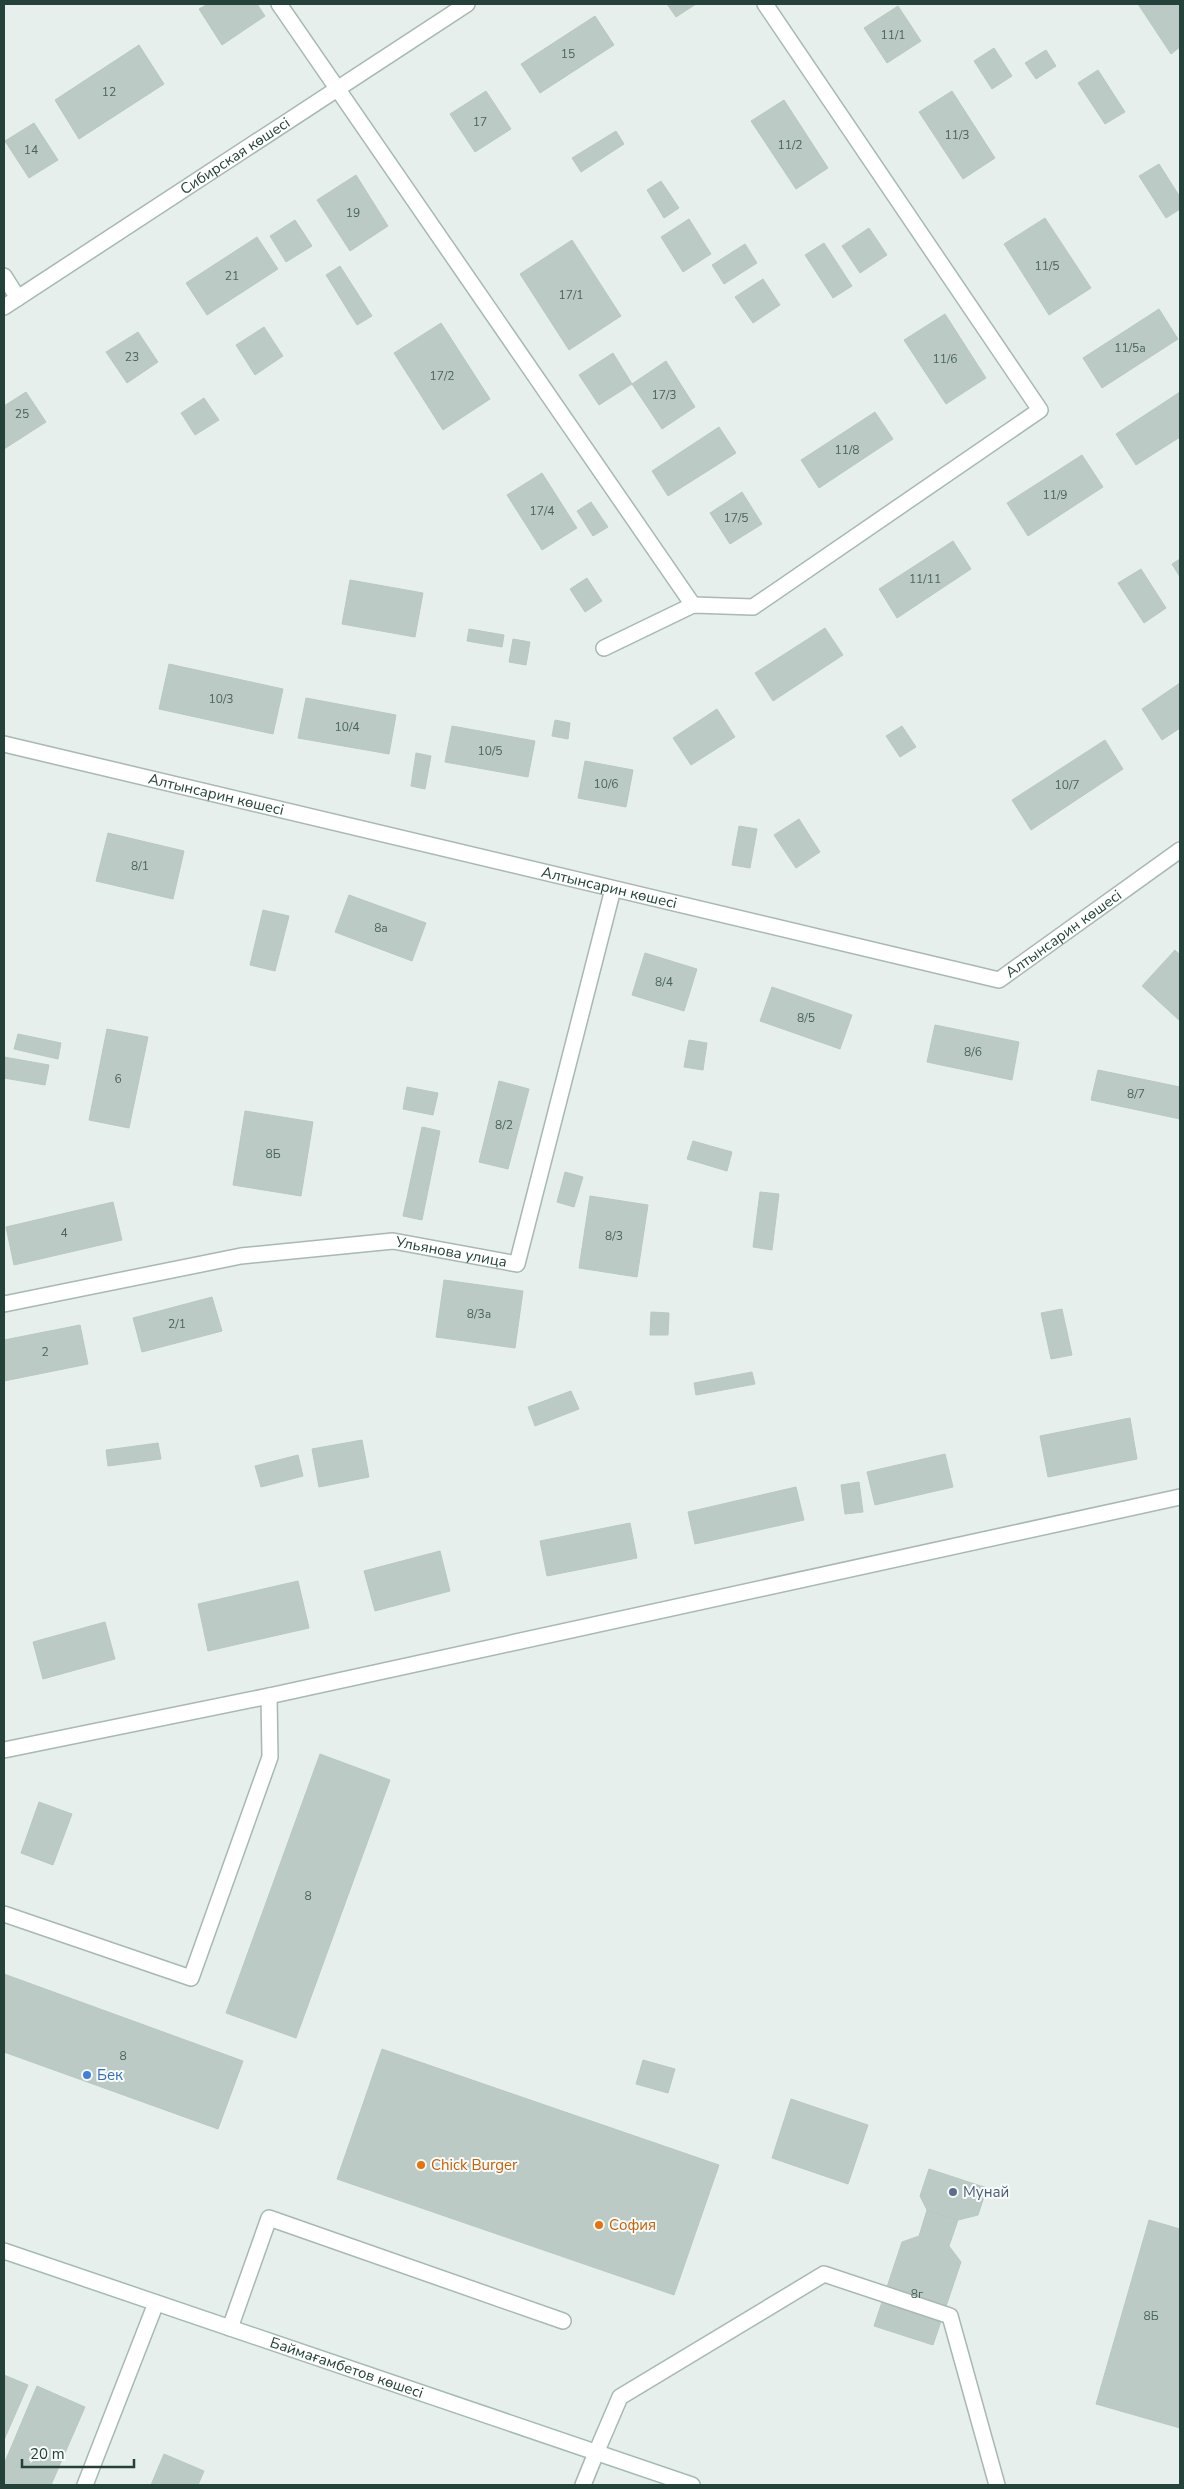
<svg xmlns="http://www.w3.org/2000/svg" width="1184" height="2489" font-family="'Nunito Sans',sans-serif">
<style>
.building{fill:#bbcac4;stroke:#b8c9c2}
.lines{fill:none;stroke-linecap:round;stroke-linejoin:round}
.service-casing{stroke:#a8b8b2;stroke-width:18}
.minor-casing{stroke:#a8b8b2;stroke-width:18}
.tertiary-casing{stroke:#a8b8b2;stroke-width:18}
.secondary-casing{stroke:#a4bbb3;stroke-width:18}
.service{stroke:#fff;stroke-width:15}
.minor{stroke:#fff;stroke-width:15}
.tertiary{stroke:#fff;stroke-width:15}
.secondary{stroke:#fff;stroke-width:15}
.shop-dot{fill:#3f7fe0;stroke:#f7fbf9;stroke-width:2}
.food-dot{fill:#e8710a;stroke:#f7fbf9;stroke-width:2}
.service-dot{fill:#5c6f8a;stroke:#f7fbf9;stroke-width:2}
.labels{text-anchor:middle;stroke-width:4;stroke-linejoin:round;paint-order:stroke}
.number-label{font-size:12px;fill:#4a645c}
.street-label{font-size:15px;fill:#24423a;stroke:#f7fbf9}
.shop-label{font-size:15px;fill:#366cbe;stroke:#f7fbf9;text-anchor:start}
.food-label{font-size:15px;fill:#c56008;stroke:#f7fbf9;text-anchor:start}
.service-label{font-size:15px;fill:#4e5e75;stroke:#f7fbf9;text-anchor:start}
</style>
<rect width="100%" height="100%" fill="#e6efeb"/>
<path class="building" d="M208 4H257L265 16 222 45 199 9Z
M667 4H696L676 17Z
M1138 4H1180V47L1171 54Z
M898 6 921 41 887 63 864 28Z
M595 16 614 45 540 93 521 64Z
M139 45 164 84 79 139 55 100Z
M994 48 1012 76 992 89 974 61Z
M1046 50 1056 66 1036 79 1025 63Z
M1098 70 1125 112 1105 124 1078 83Z
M486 91 511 129 475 152 450 114Z
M952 91 995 158 963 179 919 112Z
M784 100 828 168 796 189 751 121Z
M34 123 58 160 29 178 5 141Z
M616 131 624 144 581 172 572 158Z
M1159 164 1180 197V209L1166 218 1139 176Z
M356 175 388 226 350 251 317 200Z
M661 181 679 208 664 218 647 190Z
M1045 218 1091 288 1049 315 1004 244Z
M689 219 711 254 683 272 661 237Z
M295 220 312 246 286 262 270 236Z
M869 228 887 255 860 273 842 246Z
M257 237 278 269 207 315 186 283Z
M572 240 621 316 569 350 520 274Z
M824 243 852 286 833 298 805 255Z
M745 244 757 263 724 284 712 265Z
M340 266 372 316 357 325 326 275Z
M763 279 780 305 753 323 735 297Z
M1159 309 1178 339 1102 388 1083 358Z
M945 314 986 378 946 404 904 340Z
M441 323 490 399 443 430 394 353Z
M264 327 283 356 255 375 236 345Z
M138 332 158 362 127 383 106 352Z
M613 353 632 384 599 405 579 375Z
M666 361 695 407 662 429 632 384Z
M26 392 46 422 4 449V406Z
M1180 392V437L1136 465 1116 434Z
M204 398 219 420 195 435 181 413Z
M875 412 893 439 819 488 801 460Z
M719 427 736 453 668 496 652 471Z
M1082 455 1103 487 1028 536 1007 503Z
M542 473 577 528 542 550 507 495Z
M742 492 762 524 730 544 710 513Z
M591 502 608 527 593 536 577 511Z
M953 541 971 569 897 618 879 589Z
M1180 559V577L1172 564Z
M1141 569 1166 608 1144 623 1118 583Z
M587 578 602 601 585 612 570 589Z
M350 580 423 593 415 637 342 624Z
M825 628 843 655 773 701 755 673Z
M469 629 504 635 502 647 467 641Z
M513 639 530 642 526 665 509 662Z
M169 664 283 689 273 734 159 709Z
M1180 683V728L1162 740 1142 709Z
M306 698 396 715 389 754 298 738Z
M717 709 735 737 691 765 673 738Z
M555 720 570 723 568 739 552 736Z
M452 726 535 741 528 777 445 762Z
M902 726 916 747 900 757 886 736Z
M1105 740 1123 769 1031 830 1012 800Z
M416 753 431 756 425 789 411 786Z
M585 761 633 770 626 807 578 798Z
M799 819 820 852 796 868 774 835Z
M739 826 757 829 750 868 732 865Z
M108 833 184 851 173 899 96 881Z
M349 895 426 923 412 961 335 932Z
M263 910 289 916 275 971 250 965Z
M1175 950 1180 955V1021L1142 986Z
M645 953 697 969 684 1011 632 995Z
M772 987 852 1015 840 1049 760 1021Z
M935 1025 1019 1042 1012 1080 927 1062Z
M107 1029 148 1037 129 1128 89 1120Z
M18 1034 61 1043 58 1059 14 1049Z
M689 1040 707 1043 703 1070 684 1067Z
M4 1057 49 1065 45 1085 4 1078Z
M1098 1070 1180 1087V1119L1091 1100Z
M499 1081 529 1089 508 1169 479 1162Z
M407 1087 438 1093 433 1115 403 1109Z
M245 1111 313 1122 301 1196 233 1185Z
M422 1127 440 1131 422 1220 403 1216Z
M693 1141 732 1152 727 1171 687 1159Z
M565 1172 583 1177 574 1207 557 1202Z
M760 1192 779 1194 772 1250 753 1247Z
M590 1196 648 1205 637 1277 579 1268Z
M113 1202 122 1240 14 1265 6 1227Z
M444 1280 523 1291 515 1348 436 1337Z
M212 1297 222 1331 142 1352 133 1318Z
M1062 1309 1072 1355 1051 1359 1041 1313Z
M651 1312 669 1313 668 1335H650Z
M80 1325 88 1364 4 1381V1340Z
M752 1372 755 1384 696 1395 694 1383Z
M571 1391 579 1409 535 1426 528 1407Z
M1130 1418 1137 1459 1048 1477 1040 1436Z
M362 1440 369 1477 319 1487 312 1449Z
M158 1443 161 1459 108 1466 106 1450Z
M945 1454 953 1487 875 1505 867 1472Z
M298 1455 303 1476 261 1487 255 1466Z
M859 1482 863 1512 845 1514 841 1485Z
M796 1487 804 1520 695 1544 688 1512Z
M630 1523 637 1558 547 1576 540 1541Z
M440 1551 450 1591 375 1611 364 1571Z
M298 1581 309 1628 208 1651 198 1604Z
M105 1622 115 1659 43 1679 33 1642Z
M320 1754 390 1780 296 2038 226 2013Z
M39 1802 72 1814 53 1865 21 1853Z
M4 1974 243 2061 218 2129 4 2052Z
M382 2049 719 2165 674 2295 337 2179Z
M643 2060 675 2069 668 2093 636 2084Z
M791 2099 868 2125 848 2184 772 2158Z
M929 2169 987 2188 978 2215 958 2220 927 2210 920 2196Z
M927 2210 958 2220 949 2246 961 2262 933 2345 874 2326 902 2242 919 2236Z
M1149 2220 1180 2229V2428L1096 2404Z
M4 2375 28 2385 4 2440Z
M37 2386 85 2407 51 2485H6L4 2484V2464Z
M164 2454 204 2471 198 2485H151Z"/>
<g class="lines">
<g class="service-casing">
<path id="service" d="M279 4 693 605
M4 276 18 298
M4 1914 191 1978 270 1757 269 1696
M230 2328 269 2218 563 2321
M596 2453 620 2397 824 2274 950 2316 997 2485
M85 2485 156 2303"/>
</g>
<g class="minor-casing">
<g id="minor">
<path id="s1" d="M4 307 467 4"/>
<path d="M604 648 693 605 753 607 1040 410 765 4"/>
<path id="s2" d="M4 744 999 980 1180 850"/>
<path id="s3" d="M4 1304 241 1256 393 1241 517 1264 613 889"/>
<path d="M4 1750 269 1696 1180 1497"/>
</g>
</g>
<g class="tertiary-casing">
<path id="tertiary" d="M583 2485 596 2453"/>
</g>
<g class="secondary-casing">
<g id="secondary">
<path id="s4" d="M4 2251 692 2485"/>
</g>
</g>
<use href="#service" class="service"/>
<use href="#minor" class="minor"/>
<use href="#tertiary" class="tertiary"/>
<use href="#secondary" class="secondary"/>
</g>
<circle class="shop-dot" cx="87" cy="2075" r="5"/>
<g class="food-dot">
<circle cx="421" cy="2165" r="5"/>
<circle cx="599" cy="2225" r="5"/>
</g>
<circle class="service-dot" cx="953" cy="2192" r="5"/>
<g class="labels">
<g class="number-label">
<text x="893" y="39">11/1</text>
<text x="568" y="58">15</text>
<text x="109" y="96">12</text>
<text x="480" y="126">17</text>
<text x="957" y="139">11/3</text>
<text x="790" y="149">11/2</text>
<text x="31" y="154">14</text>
<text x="353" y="217">19</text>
<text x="1047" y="270">11/5</text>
<text x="232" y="280">21</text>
<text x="571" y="299">17/1</text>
<text x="1130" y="352">11/5а</text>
<text x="132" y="361">23</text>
<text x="945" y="363">11/6</text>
<text x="442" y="380">17/2</text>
<text x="664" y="399">17/3</text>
<text x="22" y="418">25</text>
<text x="847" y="454">11/8</text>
<text x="1055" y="499">11/9</text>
<text x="542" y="515">17/4</text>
<text x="736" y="522">17/5</text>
<text x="925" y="583">11/11</text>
<text x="221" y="703">10/3</text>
<text x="347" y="731">10/4</text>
<text x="490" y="755">10/5</text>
<text x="606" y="788">10/6</text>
<text x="1067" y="789">10/7</text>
<text x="140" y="870">8/1</text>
<text x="381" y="932">8а</text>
<text x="664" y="986">8/4</text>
<text x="806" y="1022">8/5</text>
<text x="973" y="1056">8/6</text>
<text x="118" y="1083">6</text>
<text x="1136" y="1098">8/7</text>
<text x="504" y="1129">8/2</text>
<text x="273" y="1158">8Б</text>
<text x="64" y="1237">4</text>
<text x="614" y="1240">8/3</text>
<text x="479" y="1318">8/3а</text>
<text x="177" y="1328">2/1</text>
<text x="45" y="1356">2</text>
<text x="308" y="1900">8</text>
<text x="123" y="2060">8</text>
<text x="917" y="2298">8г</text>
<text x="1151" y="2320">8Б</text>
</g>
<g class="street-label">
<text dy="5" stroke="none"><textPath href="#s1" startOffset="276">Сибирская көшесі</textPath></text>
<text dy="5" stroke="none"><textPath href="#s2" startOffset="218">Алтынсарин көшесі</textPath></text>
<text dy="5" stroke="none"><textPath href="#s2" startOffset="622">Алтынсарин көшесі</textPath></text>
<text dy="5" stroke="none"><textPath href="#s2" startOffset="1102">Алтынсарин көшесі</textPath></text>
<text dy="5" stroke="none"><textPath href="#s3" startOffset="454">Ульянова улица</textPath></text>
<text dy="5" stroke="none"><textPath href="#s4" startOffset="362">Баймағамбетов көшесі</textPath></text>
</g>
<g class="shop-label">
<text x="97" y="2080">Бек</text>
</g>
<g class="food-label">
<text x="431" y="2170">Chick Burger</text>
<text x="609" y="2230">София</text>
</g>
<g class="service-label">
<text x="963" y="2197">Мунай</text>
</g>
</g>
<rect width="1184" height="2489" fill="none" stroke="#24423a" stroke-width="10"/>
<path d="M22 2459v8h112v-8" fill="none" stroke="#24423a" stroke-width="2.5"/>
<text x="30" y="2459" font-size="15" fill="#24423a" stroke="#f7fbf9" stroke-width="4" paint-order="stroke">20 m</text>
</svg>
